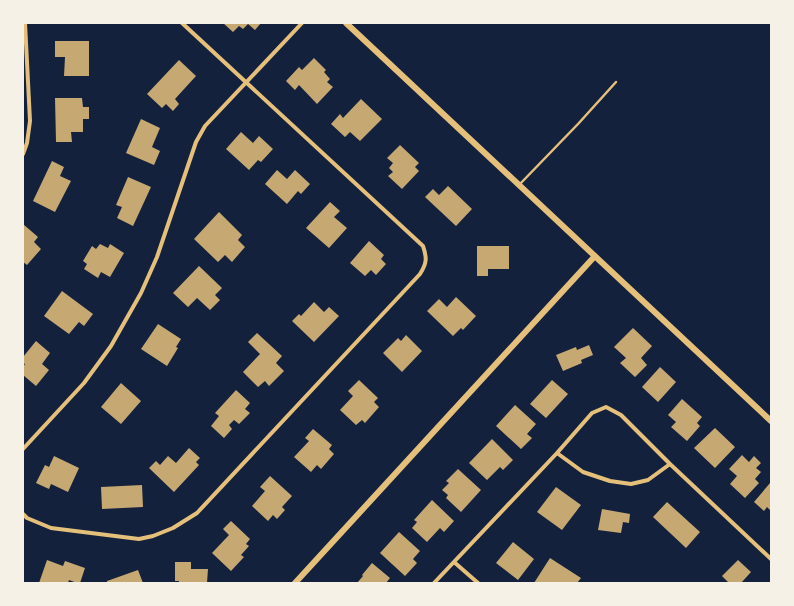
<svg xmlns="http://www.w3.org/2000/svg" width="794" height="606" font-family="'Fira Sans Condensed',sans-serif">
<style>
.building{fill:#c6a872}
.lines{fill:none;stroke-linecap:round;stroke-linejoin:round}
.service{stroke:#e5c07b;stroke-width:2.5}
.minor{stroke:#e5c07b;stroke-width:4}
.tertiary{stroke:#e5c07b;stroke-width:6}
</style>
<rect width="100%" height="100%" fill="#14213d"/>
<path class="building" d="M223 23H261L255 30 248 24 243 29 239 26 233 32Z
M55 41H89V76H64L65 57H55Z
M314 58 326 70 324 72 330 79 327 82 333 87 317 104 299 85 295 90 286 81 299 67 302 70Z
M179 60 196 76 175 99 179 104 173 111 166 104 162 108 147 94Z
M55 98H82L83 107H89V119H83V132H71L72 142H56Z
M361 99 382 119 360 141 350 132 345 137 331 124 340 114 343 118Z
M141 119 160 128 152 147 160 151 154 165 126 153Z
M241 132 253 143 259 136 273 149 261 162 258 160 249 170 226 149Z
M400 145 419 163 415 167 419 171 402 189 388 176 393 172 389 168 393 163 387 158Z
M52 161 64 167 60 176 71 181 55 212 33 201Z
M277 170 287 179 295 170 310 184 301 194 298 191 287 204 265 184Z
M128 177 151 187 133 226 117 218 122 207 116 205Z
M448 186 472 209 456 226 425 197 433 189 439 195Z
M330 202 340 211 334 217 347 228 329 248 306 228Z
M219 212 242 235 238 240 245 247 232 262 225 255 218 262 194 239Z
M23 224 38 237 34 242 41 249 27 265 23 262Z
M369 241 384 255 381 259 386 264 376 275 371 270 365 276 350 263Z
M100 244 108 248 110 244 124 253 110 277 101 272 98 278 84 269 87 264 83 261 92 246 96 249Z
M477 246H509V269H488V276H477Z
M199 266 222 288 215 295 220 300 210 310 197 298 188 307 173 293Z
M62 291 93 314 84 326 79 322 69 334 44 316Z
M456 297 476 316 463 330 461 328 453 336 427 311 439 299 447 307Z
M314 302 324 312 329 307 339 316 314 342 292 321 299 314 301 316Z
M158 324 181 339 176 347 178 348 167 366 141 349Z
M633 328 652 346 641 358 647 365 635 377 620 363 626 358 614 347Z
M257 333 282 356 276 363 284 371 269 386 265 381 258 387 243 372 260 354 248 342Z
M406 335 422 351 402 372 383 353 398 338 401 341Z
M36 341 50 353 42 364 49 370 36 386 23 375V367L25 364 23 363V357Z
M589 345 593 355 581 360 582 363 563 371 556 355 576 347 577 350Z
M660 367 676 382 658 402 642 387Z
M359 380 378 398 374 402 379 407 365 423 362 420 356 425 340 410 353 396 348 391Z
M552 380 568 394 546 418 530 404Z
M121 383 141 401 121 424 101 407Z
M236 390 250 403 245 409 250 413 239 424 234 420 229 425 232 429 224 438 211 426 219 416 215 413Z
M682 399 702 417 697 423 700 426 687 441 671 427 676 422 668 415Z
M515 405 536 424 527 434 532 438 521 449 496 426Z
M715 428 735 447 715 468 694 448Z
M313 429 332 445 329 449 334 454 321 469 317 465 311 472 294 457 309 441 305 438Z
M492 439 513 460 503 470 500 467 487 480 469 463Z
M189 448 200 458 196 462 199 465 174 492 149 468 156 461 160 465 168 456 176 463Z
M742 455 749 462 754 456 761 463 756 468 761 472 755 479 759 483 745 498 730 484 737 476 729 469Z
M54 456 79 468 68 492 51 484 49 489 36 483 45 465 49 467Z
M458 469 481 490 461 512 446 498 448 495 442 490 449 483 446 481Z
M270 476 292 496 282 507 285 510 277 519 273 515 268 521 252 506 265 491 260 487Z
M770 483 771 484V511L767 507 764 511 754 502Z
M142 485 143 507 102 509 101 487Z
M556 487 581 505 562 530 537 512Z
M432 500 454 521 444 532 440 528 427 542 412 528 417 522 414 520Z
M667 502 700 532 686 548 653 517Z
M602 509 630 514 629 523 623 522 621 533 598 530Z
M231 521 250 539 246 544 249 546 241 555 244 557 231 571 212 553 229 535 223 529Z
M399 532 420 551 413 559 417 563 405 576 380 553Z
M513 542 534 559 518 580 496 563Z
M550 558 581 578 577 583H534Z
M47 560 63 566 65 561 85 568 80 583H77L69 580 68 583H39Z
M738 560 751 572 741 583H729L722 576Z
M175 562H191V569H208L207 583H179V581H175Z
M372 563 390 578 386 583H357L363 576 362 575Z
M138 570 143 583H107V581Z"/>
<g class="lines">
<path class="service" d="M519 185 578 124 616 82"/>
<path class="minor" d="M23 154 27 143 30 121 25 23
M23 449 84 383 111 346 141 293 157 257 196 142 205 126 302 23
M557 453 583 472 610 481 631 484 648 480 670 464
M23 514 27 518 51 528 139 539 153 536 173 528 197 513 420 274C427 263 427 258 423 246L182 23
M454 562 478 583
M434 583 557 453 592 413 606 407 621 415 670 464 771 559"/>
<path class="tertiary" d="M346 23 771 421
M295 583 595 256"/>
</g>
<rect width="794" height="606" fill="none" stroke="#f6f1e7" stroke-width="48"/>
</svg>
